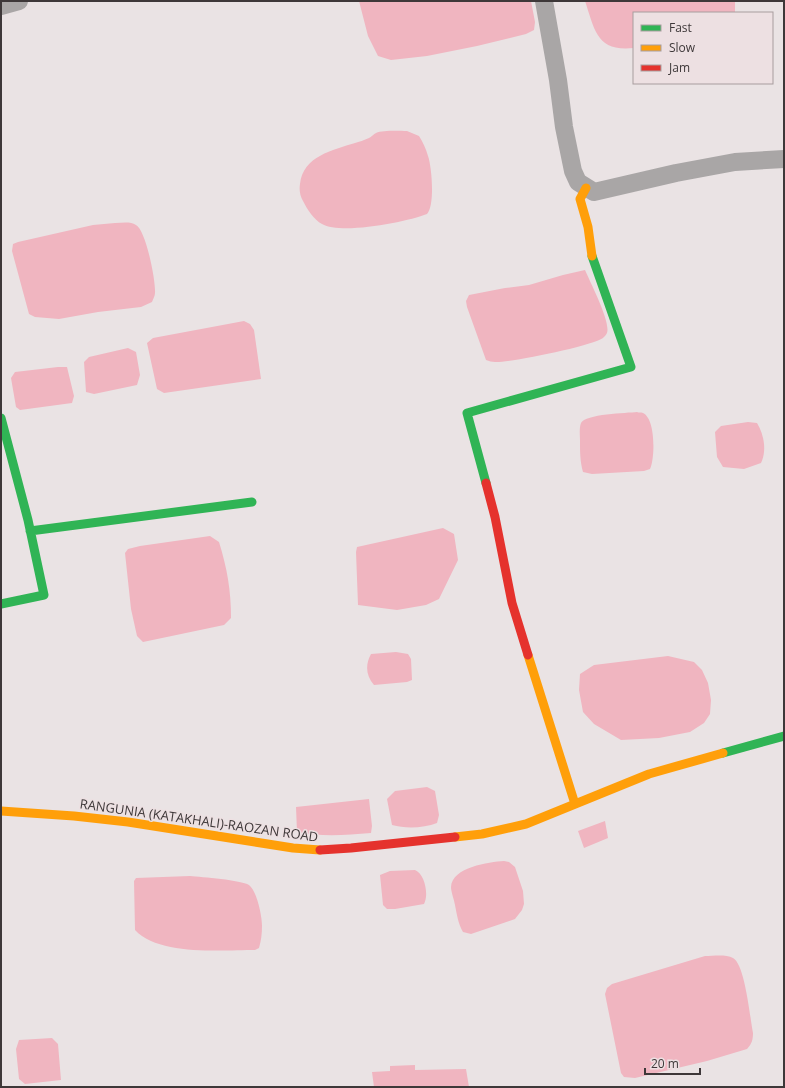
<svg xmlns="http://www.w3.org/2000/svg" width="785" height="1088" font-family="'Open Sans',sans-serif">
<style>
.water{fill:#f0b5c0}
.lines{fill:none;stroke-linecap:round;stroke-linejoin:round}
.street{stroke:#a9a6a6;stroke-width:18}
.fast{stroke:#30b455;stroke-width:9}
.slow{stroke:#ff9f0a;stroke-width:9}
.jam{stroke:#e5322d;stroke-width:9}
.labels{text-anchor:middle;stroke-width:3;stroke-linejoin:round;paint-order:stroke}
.street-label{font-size:13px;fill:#3e3839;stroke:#ede0e2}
</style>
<rect width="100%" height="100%" fill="#eae3e4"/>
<path class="water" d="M359 1H531L535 22 534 30 526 34 477 46 427 56 391 60 378 56 368 36Z
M585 1H735V13H634V48C597 52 595 31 585 1Z
M407 131 419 136C423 142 426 149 428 156 432 167 435 206 427 214 407 222 341 235 322 224 314 220 307 209 303 201 300 196 299 190 300 184 303 156 333 150 355 143 359 142 364 140 369 138 371 137 374 134 376 133 383 130 399 131 407 131Z
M115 223C122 223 130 221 136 225 146 230 156 282 155 293 155 296 153 299 152 302L141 307 98 312 59 319 35 317 29 314 12 251 13 244 18 242 93 225Z
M585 270C590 282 611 322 607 333 606 335 604 337 603 338 592 346 509 363 495 362 492 362 489 361 486 360L467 307 466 301 469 295 505 288 529 285 563 275Z
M244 321 250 324 254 330 261 379 164 393 157 389 147 343 153 338Z
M128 348 136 352 140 375 137 385 94 394 86 392 84 362 89 357Z
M58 367H67L74 396 72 403 20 410 16 407 11 378 15 372Z
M637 412C639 413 641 412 643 413 656 419 655 459 650 469L644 471 592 474 583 472C580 461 580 452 580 441 580 436 579 428 581 423 585 414 627 413 637 412Z
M748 422 757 423C764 434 767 451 761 463L744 469 723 467 717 457 715 432 721 426Z
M443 528 454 534 458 560 439 599 426 605 397 610 358 605 356 552 357 547Z
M210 536 219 542C227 568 231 590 231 618L224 625 143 642 137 636 131 609 125 553 128 549 140 546Z
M396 652 408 654 411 659 412 680 407 682 374 685C366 676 365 665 371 654Z
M668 656 694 662 702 670 708 683 711 700 710 714 704 723 690 732 659 738 621 740 594 724 583 712 579 690 580 674 594 665Z
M427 787 435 791 439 815 437 823C424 828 406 829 392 825L387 799 395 791Z
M369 799 372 826 371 833C346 835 322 837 297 832L296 807Z
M605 821 608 838 584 848 578 831Z
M504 861 509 862 515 867 523 891 524 904 522 910 515 919 471 934 463 932C458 923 457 915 455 905 454 899 451 892 451 887 452 867 489 862 504 861Z
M415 870C425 874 429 895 424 904L395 909H387L383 905 380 875 390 871Z
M190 876C202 877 241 880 249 885 257 891 262 916 262 926 262 934 261 941 259 948L255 950C222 950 159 956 135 930L134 881 136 878Z
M705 956C713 956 726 954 733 958 745 964 750 1018 753 1033 753 1039 752 1044 747 1049L707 1061 635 1078 624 1077 621 1073 605 994 607 988 612 984Z
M52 1038 58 1044 61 1080 25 1084 19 1079 16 1049 19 1040Z
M415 1065V1070L466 1069 469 1087H374L372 1072 390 1071V1066Z"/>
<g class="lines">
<path class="street" d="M544 1 558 80 564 127 573 171 578 182 594 192 676 173 735 162 784 159
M1 6 19 1"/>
<path class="fast" d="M1 418 28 520 44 595 1 604
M486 483 467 413 631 367 592 256
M30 531 252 502
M723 753 784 736"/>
<path class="slow" d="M586 188 580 199 588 227 592 256
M528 655 575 804
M1 811 74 816 128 822 293 848 320 850
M455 837 482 834 526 824 649 774 723 753"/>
<path class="jam" d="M486 483 495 517 512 603 528 655
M320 850 351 848 455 837"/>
</g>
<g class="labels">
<g class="street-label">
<text transform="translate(199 820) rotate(8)" y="5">RANGUNIA (KATAKHALI)-RAOZAN ROAD</text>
</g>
</g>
<rect width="785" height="1088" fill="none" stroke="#3e3839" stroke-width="4"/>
<rect x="633" y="12" width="140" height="72" fill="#ede0e2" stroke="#a79d9e"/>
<rect x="641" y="25" width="20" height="6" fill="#30b455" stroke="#a79d9e"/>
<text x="669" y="32" font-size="12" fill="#3e3839">Fast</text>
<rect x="641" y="45" width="20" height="6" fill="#ff9f0a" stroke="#a79d9e"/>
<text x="669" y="52" font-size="12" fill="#3e3839">Slow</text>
<rect x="641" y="65" width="20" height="6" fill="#e5322d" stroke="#a79d9e"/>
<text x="669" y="72" font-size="12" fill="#3e3839">Jam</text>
<path d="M645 1068v6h55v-6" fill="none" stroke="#3e3839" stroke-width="2"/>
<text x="651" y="1068" font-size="12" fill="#3e3839" stroke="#ede0e2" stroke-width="3" paint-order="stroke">20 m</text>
</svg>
